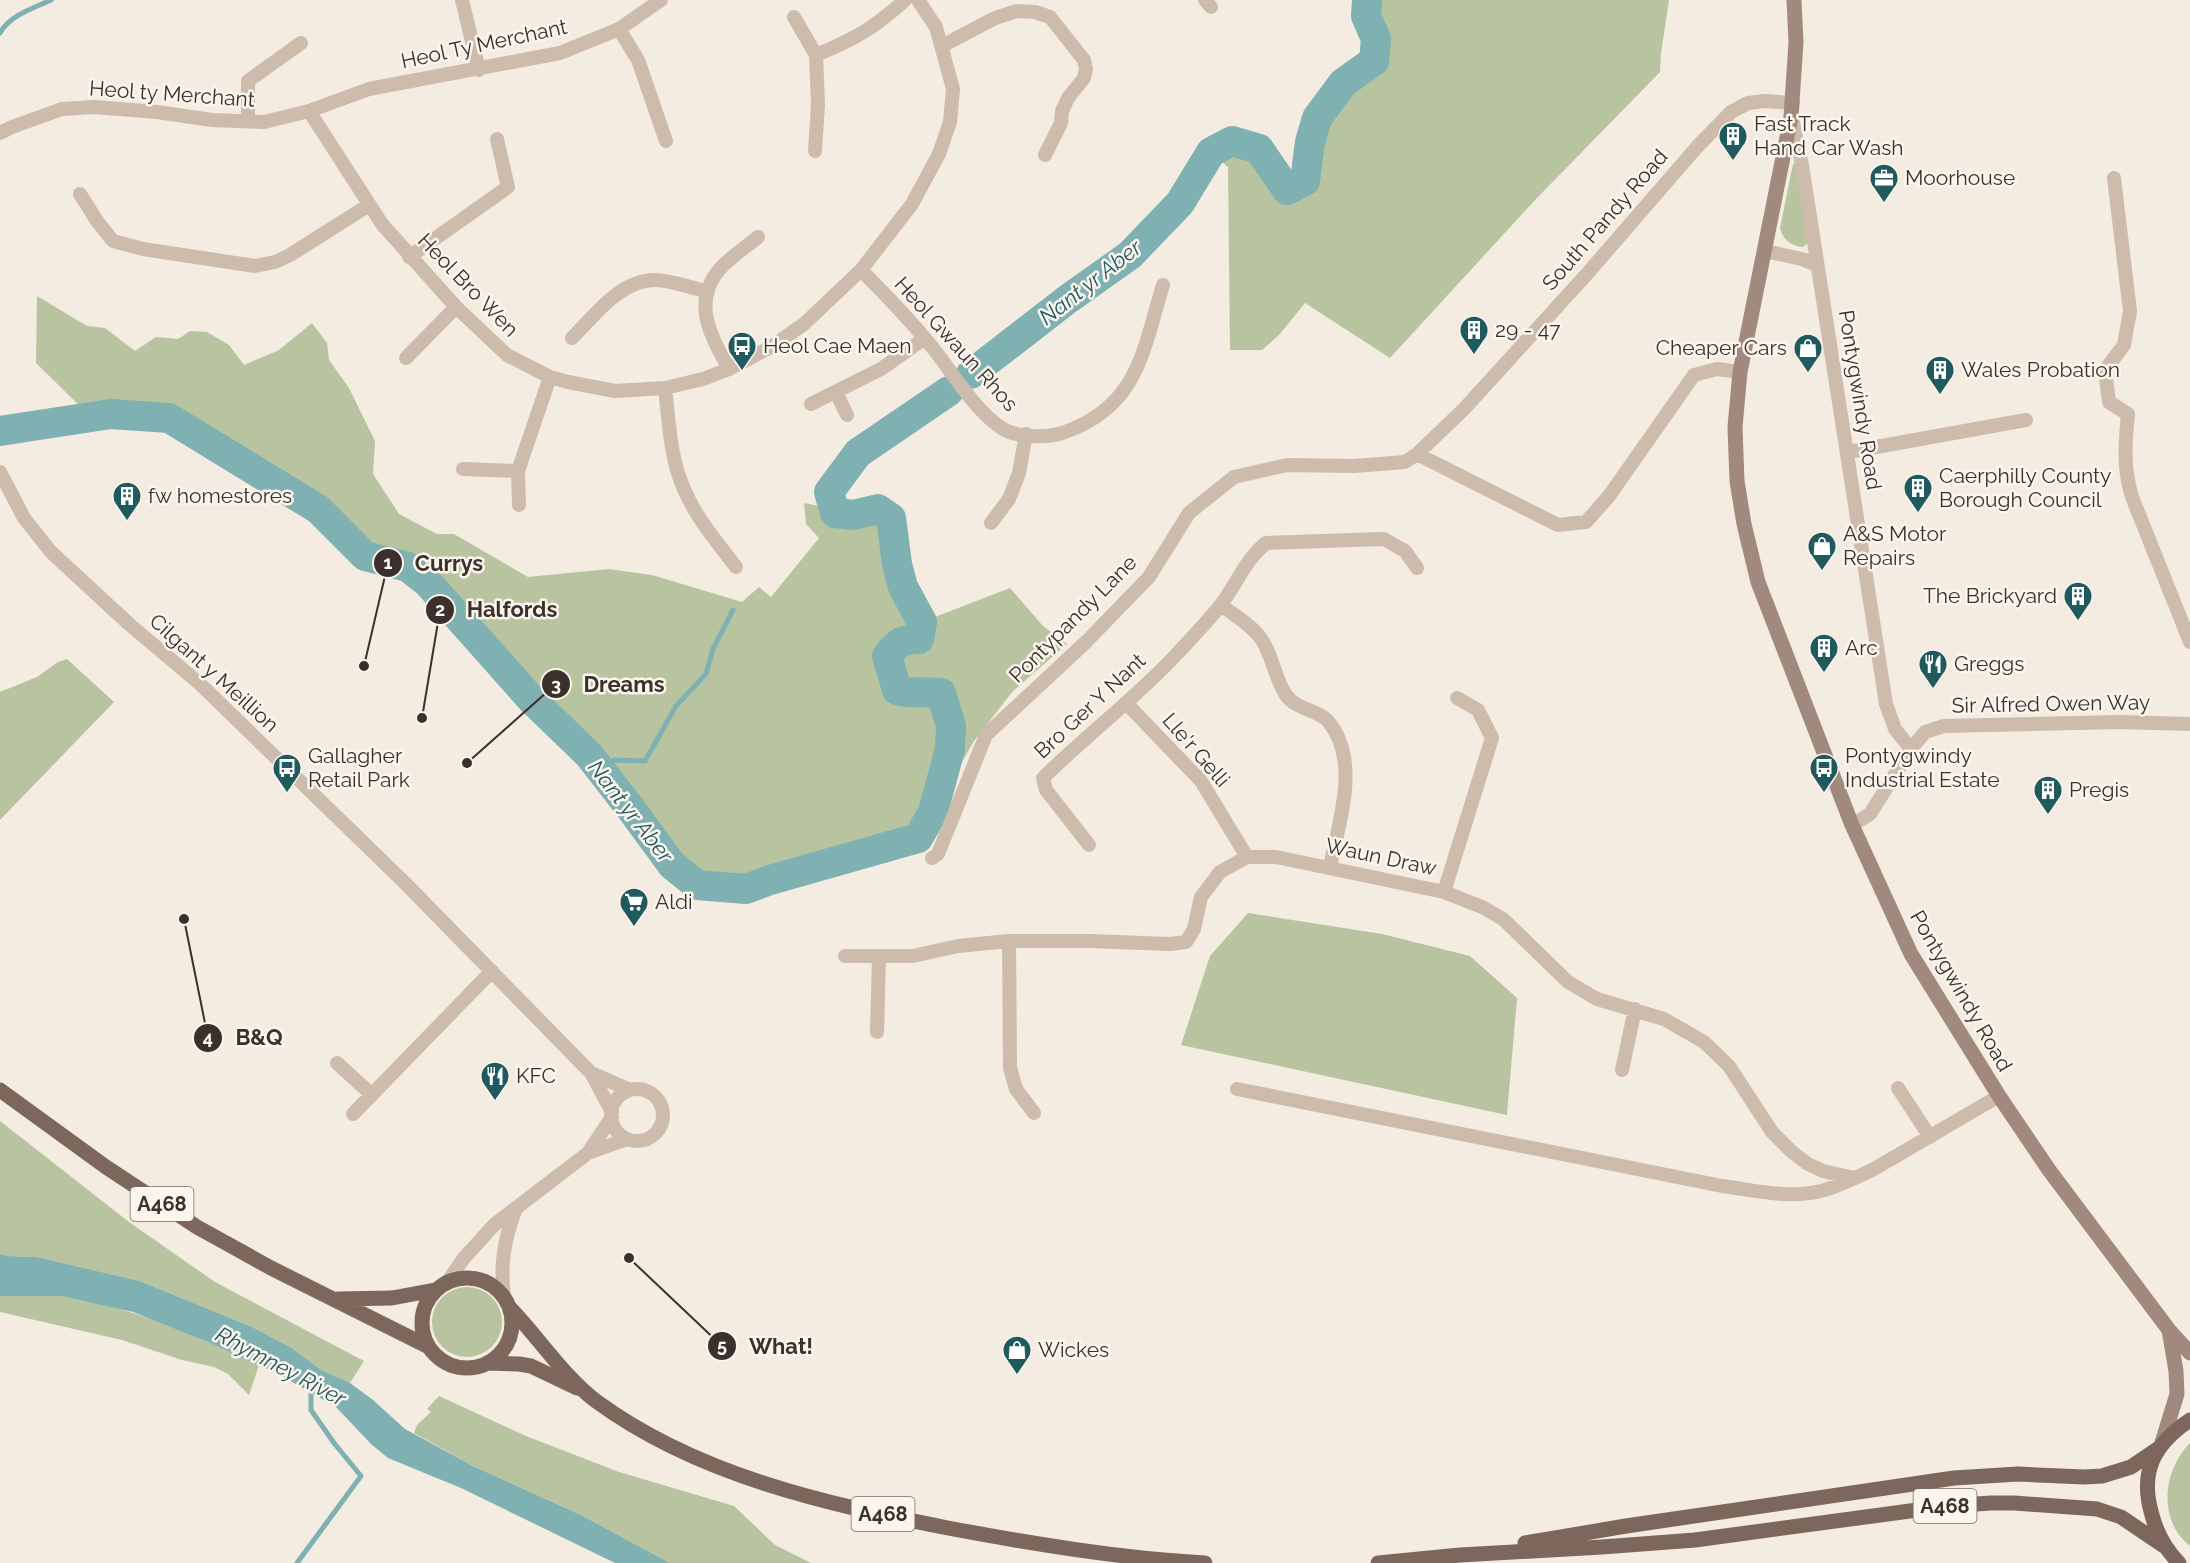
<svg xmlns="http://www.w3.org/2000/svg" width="2190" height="1563" font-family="Raleway,sans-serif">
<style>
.green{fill:#b8c4a0}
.water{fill:#7fb0b2}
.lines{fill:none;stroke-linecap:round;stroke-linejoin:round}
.stream{stroke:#7fb0b2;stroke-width:5}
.river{stroke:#7fb0b2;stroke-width:30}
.minor{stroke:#cdbbac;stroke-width:14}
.secondary{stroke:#a18a7d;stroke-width:15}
.primary{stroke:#7d675c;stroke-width:15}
.labels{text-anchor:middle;stroke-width:5;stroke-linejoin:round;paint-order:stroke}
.shield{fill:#fbf5ee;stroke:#756b66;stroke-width:1.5}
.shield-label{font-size:20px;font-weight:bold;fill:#3b302b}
.street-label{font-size:21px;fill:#3b302b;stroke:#fbf5ee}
.poi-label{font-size:21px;fill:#3b302b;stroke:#fbf5ee;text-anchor:start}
.water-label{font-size:22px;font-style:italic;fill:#1f5a5e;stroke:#fbf5ee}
.leader{fill:none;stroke:#3b302b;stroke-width:2}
.callout-dot{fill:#3b302b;stroke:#fbf5ee;stroke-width:2}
.mark-label{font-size:18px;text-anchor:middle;font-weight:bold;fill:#fff}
.callout-label{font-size:22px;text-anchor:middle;font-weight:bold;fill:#3b302b;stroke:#fbf5ee;stroke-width:5;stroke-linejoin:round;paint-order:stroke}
</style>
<rect width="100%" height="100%" fill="#f4ebe1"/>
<path class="green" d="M1367 0H1669L1661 53 1660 72 1535 200 1390 358 1305 303 1279 335 1262 350H1230L1228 167 1211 152 1232 141 1259 149 1287 189 1305 181 1310 142 1317 118 1343 83 1374 61 1376 39 1366 16Z
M1795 163 1797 164 1808 243 1803 247C1791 246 1783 240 1780 228L1793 164Z
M37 296 87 326 105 328 135 351 156 337 178 339 190 331 207 332 229 345 244 365 279 350 312 323 327 343 329 360 349 388 375 441 373 474 399 514 437 534H454L528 577 609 569 652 575 742 602 759 587 771 597 819 538 806 524 804 503 824 507 835 513 853 515 878 509 891 518 897 564 903 587 922 622 1010 588 1043 626 1067 644 1013 691 974 741 918 838 770 880 746 889 697 885 672 865 631 809 589 755 532 700 428 583 407 567 365 556 318 509 169 418 111 414 91 417 36 363Z
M67 659 114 702 0 820V692L37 677 58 662Z
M1248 913 1382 934 1470 956 1517 998 1507 1115 1181 1045 1210 956Z
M0 1121 129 1222 215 1282 364 1361 350 1383 321 1370 292 1348 252 1327 140 1281 37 1257 7 1256 0 1254Z
M432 1322a35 35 0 1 1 70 0a35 35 0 1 1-70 0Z
M0 1296C21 1296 44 1293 64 1296 133 1307 196 1336 259 1365L249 1395 228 1374 214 1367 182 1360 122 1340 0 1312Z
M439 1396 526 1436 619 1472 734 1506 775 1545 811 1563H670L581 1515 473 1466 414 1433 417 1425 431 1412 427 1409Z
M2190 1443V1546C2157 1520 2163 1470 2190 1443Z"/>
<path class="water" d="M0 1254 7 1256 37 1257 140 1281 252 1327 292 1348 321 1370 350 1383 373 1400 405 1429 473 1466 581 1515 670 1563H615L461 1488 388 1458 371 1444 336 1407 280 1375 208 1342 133 1312 62 1296H0Z"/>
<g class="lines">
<path class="stream" d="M0 33C10 15 34 8 51 0
M599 769 614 760 645 761 676 706 706 674 713 649 733 610
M297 1563 361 1476 334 1443 311 1410V1387"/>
<path class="river" d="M971 374 1068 299 1130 255 1180 203 1211 152 1232 141 1259 149 1287 190 1305 181 1310 142 1317 118 1343 83 1374 61 1376 39 1366 16 1367 0
M0 431 111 414 169 418 318 509 365 556 408 567 428 583 532 700 589 755 631 809 672 865 697 885 746 889 770 880 918 838 933 812 950 749 951 726 941 693C926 691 912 695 897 690L887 656C897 643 902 639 919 639L922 622 903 587 897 564 891 518 878 509 853 515 835 513 829 492 858 453 949 391"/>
<path class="minor" d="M462 0 479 70
M1205 0 1211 7
M794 17 816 55 818 104 815 151
M619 29 638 60 666 141
M942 46 995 18 1017 11 1035 12 1050 17 1084 60 1086 69 1084 78 1068 98 1062 111 1061 123 1045 155
M816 55C855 39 874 28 905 0
M309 111 382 224 456 307 507 355 550 377 568 382 615 391 665 388 703 379 729 369 771 347 804 324 861 270 912 204 939 154 950 122 953 89 936 27 918 0
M1792 118 1802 165 1886 704 1895 729 1911 749
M248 121V81L301 43
M0 133 12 127 62 109 94 107 157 112 212 120 264 122 309 111 369 89 560 53 619 29 661 0
M2114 178 2130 311 2124 345 2105 370 2109 402 2128 414C2125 444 2123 467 2132 497L2190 642
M80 194 97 221 113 241 143 249 255 266 275 262 290 255 369 205
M1765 251 1802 259 1817 265
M409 257 508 187 497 139
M861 270C886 295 910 320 932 347 953 373 975 411 1003 429 1018 438 1050 438 1065 432 1138 406 1143 351 1163 285
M572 338C595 315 620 280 655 280 671 280 690 288 706 291
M406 358 456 307
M729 369C712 338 691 303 719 270 729 258 746 247 758 237
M665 388C669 421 670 459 684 489 696 518 717 542 736 567
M836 392 847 415
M811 404 881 369 925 338
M1848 452 2026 420
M1417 454 1464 409 1586 275 1697 147 1731 112 1748 103 1765 101 1793 103
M463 469 518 471
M0 472 24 518 51 552 129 624 200 684 405 883 591 1073 612 1112
M519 505 518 471 550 377
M991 523 1009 499 1019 473 1026 434
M1221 605C1234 615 1253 626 1262 640 1273 657 1275 679 1286 695 1296 710 1317 709 1328 721 1361 761 1339 821 1330 867
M1127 704 1201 781 1247 857
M1852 825 1870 814 1911 749 1925 732 1944 726 2121 722 2190 724
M1089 845 1046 790 1043 778C1086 736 1133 700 1174 657 1190 640 1206 623 1220 606 1237 584 1244 561 1266 543L1384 539 1405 551 1417 568
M932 858 938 854 986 735 1086 642 1149 577 1189 513 1234 477 1287 465 1354 466 1405 462 1417 454 1558 525 1586 522 1609 496 1694 375 1717 369 1740 372
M1444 892 1492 738 1478 710 1457 698
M1009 941 1010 1068 1016 1089 1034 1113
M845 956H913L958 946 1009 941H1089L1170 944 1186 942 1194 929 1201 897 1220 872 1247 857H1276L1444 892 1482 907 1503 919 1568 982 1597 999 1664 1019 1704 1042 1729 1066 1772 1132 1792 1152 1808 1164 1823 1171 1854 1178
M877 1032 879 957
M337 1063 372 1095
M1622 1070 1635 1009
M591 1073 630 1090
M1898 1088 1930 1137
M1237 1089 1722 1186C1754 1190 1789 1199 1821 1191 1839 1186 1857 1177 1874 1169L1999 1096
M611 1115a26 26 0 1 1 52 0a26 26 0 1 1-52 0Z
M353 1114 492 971
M588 1153 612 1117
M448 1281 464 1258 495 1224 588 1153 627 1139
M504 1297C500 1265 504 1240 515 1211"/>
<path class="secondary" d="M1794 0 1796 42 1791 117 1740 372 1735 427 1737 481 1744 524 1758 582 1852 825 1911 954 1999 1096 2049 1170 2169 1330 2190 1353
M2161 1446 2177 1394 2176 1371 2169 1330"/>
<path class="primary" d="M0 1090 106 1167 197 1227 271 1268 427 1346
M422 1323a45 45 0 1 1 90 0a45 45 0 1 1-90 0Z
M338 1299 392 1298 435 1290
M510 1308C538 1337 565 1378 596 1401 698 1476 827 1504 948 1528 1033 1544 1118 1558 1205 1563
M488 1363 519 1364 531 1366 577 1388
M1525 1543 1626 1526 1954 1478 2018 1474 2084 1477 2102 1476 2131 1467 2159 1448
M1378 1563 1460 1555 1602 1547 1695 1540 1947 1506 1991 1503H2014L2097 1509 2121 1517 2164 1546
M2179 1563C2165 1549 2157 1534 2152 1515 2139 1472 2154 1444 2190 1420"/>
</g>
<defs>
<g id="building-pin" transform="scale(1.5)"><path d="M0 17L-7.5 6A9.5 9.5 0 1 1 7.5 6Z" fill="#1f5a5e" stroke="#fbf5ee"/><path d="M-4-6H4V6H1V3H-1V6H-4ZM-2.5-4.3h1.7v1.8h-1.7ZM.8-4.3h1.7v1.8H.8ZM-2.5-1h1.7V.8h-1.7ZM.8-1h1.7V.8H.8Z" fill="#fff"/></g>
<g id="office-pin" transform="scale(1.5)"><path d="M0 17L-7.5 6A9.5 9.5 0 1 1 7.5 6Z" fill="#1f5a5e" stroke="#fbf5ee"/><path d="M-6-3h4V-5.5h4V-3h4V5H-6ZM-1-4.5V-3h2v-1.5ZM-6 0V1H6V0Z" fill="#fff"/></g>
<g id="bus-pin" transform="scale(1.5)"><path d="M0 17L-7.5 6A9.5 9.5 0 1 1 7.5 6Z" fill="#1f5a5e" stroke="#fbf5ee"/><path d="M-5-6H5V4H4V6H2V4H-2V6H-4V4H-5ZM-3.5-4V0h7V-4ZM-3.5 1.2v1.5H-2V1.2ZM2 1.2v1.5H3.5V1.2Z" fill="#fff"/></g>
<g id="shop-pin" transform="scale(1.5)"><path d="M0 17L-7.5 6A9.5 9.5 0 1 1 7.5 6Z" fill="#1f5a5e" stroke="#fbf5ee"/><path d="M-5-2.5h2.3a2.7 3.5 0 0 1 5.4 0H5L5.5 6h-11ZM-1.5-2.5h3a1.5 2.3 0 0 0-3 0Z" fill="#fff"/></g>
<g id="restaurant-pin" transform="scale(1.5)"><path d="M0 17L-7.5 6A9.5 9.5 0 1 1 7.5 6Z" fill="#1f5a5e" stroke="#fbf5ee"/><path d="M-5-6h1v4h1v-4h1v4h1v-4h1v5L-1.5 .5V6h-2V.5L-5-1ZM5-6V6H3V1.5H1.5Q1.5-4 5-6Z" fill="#fff"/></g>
<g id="supermarket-pin" transform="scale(1.5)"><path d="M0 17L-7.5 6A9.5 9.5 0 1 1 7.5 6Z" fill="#1f5a5e" stroke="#fbf5ee"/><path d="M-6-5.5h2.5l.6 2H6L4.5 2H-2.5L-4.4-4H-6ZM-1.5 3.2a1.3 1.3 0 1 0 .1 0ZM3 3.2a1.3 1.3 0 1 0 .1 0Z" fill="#fff"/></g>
</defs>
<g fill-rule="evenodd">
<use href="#building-pin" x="1733" y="136"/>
<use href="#office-pin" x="1884" y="178"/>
<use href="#building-pin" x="1474" y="330"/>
<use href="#bus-pin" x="742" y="346"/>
<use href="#shop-pin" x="1808" y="348"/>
<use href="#building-pin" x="1940" y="370"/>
<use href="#building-pin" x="1918" y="488"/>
<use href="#building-pin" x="127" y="496"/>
<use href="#shop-pin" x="1822" y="546"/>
<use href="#building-pin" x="2078" y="596"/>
<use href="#building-pin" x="1824" y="648"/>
<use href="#restaurant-pin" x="1933" y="664"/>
<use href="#bus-pin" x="287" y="768"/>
<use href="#bus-pin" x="1824" y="768"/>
<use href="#building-pin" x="2048" y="790"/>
<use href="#supermarket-pin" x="634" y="902"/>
<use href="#restaurant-pin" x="495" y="1076"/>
<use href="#shop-pin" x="1017" y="1350"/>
</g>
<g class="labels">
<g class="shield">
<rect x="130.5" y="1187" width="63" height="34" rx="4.5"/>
<rect x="1913.5" y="1489" width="63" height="34" rx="4.5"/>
<rect x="851.5" y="1497" width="63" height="34" rx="4.5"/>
</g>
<g class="shield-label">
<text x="162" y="1211">A468</text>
<text x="1945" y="1513">A468</text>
<text x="883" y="1521">A468</text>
</g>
<g class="street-label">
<text transform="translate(484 44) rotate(-12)" y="7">Heol Ty Merchant</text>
<text transform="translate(172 94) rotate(4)" y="7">Heol ty Merchant</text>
<text transform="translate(1605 220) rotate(-49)" y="7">South Pandy Road</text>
<text transform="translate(468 285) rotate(46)" y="7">Heol Bro Wen</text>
<text transform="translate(956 344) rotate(48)" y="7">Heol Gwaun Rhos</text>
<text transform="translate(1860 400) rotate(81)" y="7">Pontygwindy Road</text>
<text transform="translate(1073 619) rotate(-45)" y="7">Pontypandy Lane</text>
<text transform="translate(214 673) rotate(42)" y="7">Cilgant y Meillion</text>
<text transform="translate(2051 704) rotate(-1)" y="7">Sir Alfred Owen Way</text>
<text transform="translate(1090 706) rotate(-43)" y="7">Bro Ger Y Nant</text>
<text transform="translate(1196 750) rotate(49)" y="7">Lle'r Gelli</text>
<text transform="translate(1381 857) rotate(12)" y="7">Waun Draw</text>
<text transform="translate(1961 991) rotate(60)" y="7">Pontygwindy Road</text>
</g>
<g class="poi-label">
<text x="1754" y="131">Fast Track<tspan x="1754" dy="24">Hand Car Wash</tspan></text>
<text x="1905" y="185">Moorhouse</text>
<text x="1495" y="337">29 - 47</text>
<text x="763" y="353">Heol Cae Maen</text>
<text x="1787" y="355" text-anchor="end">Cheaper Cars</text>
<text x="1961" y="377">Wales Probation</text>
<text x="1939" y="483">Caerphilly County<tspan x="1939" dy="24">Borough Council</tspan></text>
<text x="148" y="503">fw homestores</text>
<text x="1843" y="541">A&amp;S Motor<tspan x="1843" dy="24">Repairs</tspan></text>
<text x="2057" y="603" text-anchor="end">The Brickyard</text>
<text x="1845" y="655">Arc</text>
<text x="1954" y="671">Greggs</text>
<text x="308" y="763">Gallagher<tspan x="308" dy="24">Retail Park</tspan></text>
<text x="1845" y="763">Pontygwindy<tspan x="1845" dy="24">Industrial Estate</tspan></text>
<text x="2069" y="797">Pregis</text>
<text x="655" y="909">Aldi</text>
<text x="516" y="1083">KFC</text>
<text x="1038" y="1357">Wickes</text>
</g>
<g class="water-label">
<text transform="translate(1090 282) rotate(-38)" y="8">Nant yr Aber</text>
<text transform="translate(631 811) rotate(52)" y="8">Nant yr Aber</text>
<text transform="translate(281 1366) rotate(28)" y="8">Rhymney River</text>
</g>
</g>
<path class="leader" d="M364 666L388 563M422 718L440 610M467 763L556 684M184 919L208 1038M629 1258L722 1346"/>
<g class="callout-dot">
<circle cx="364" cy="666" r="6"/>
<circle cx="422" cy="718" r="6"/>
<circle cx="467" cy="763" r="6"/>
<circle cx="184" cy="919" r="6"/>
<circle cx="629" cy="1258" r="6"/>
<circle cx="388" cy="563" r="15"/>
<circle cx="440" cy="610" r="15"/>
<circle cx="556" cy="684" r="15"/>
<circle cx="208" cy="1038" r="15"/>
<circle cx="722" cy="1346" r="15"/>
</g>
<g class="mark-label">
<text x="388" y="569">1</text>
<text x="440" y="616">2</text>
<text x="556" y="691">3</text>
<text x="208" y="1044">4</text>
<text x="722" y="1352">5</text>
</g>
<g class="callout-label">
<text x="449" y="571">Currys</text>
<text x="512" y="617">Halfords</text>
<text x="624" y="692">Dreams</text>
<text x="259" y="1045">B&amp;Q</text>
<text x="781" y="1354">What!</text>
</g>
</svg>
